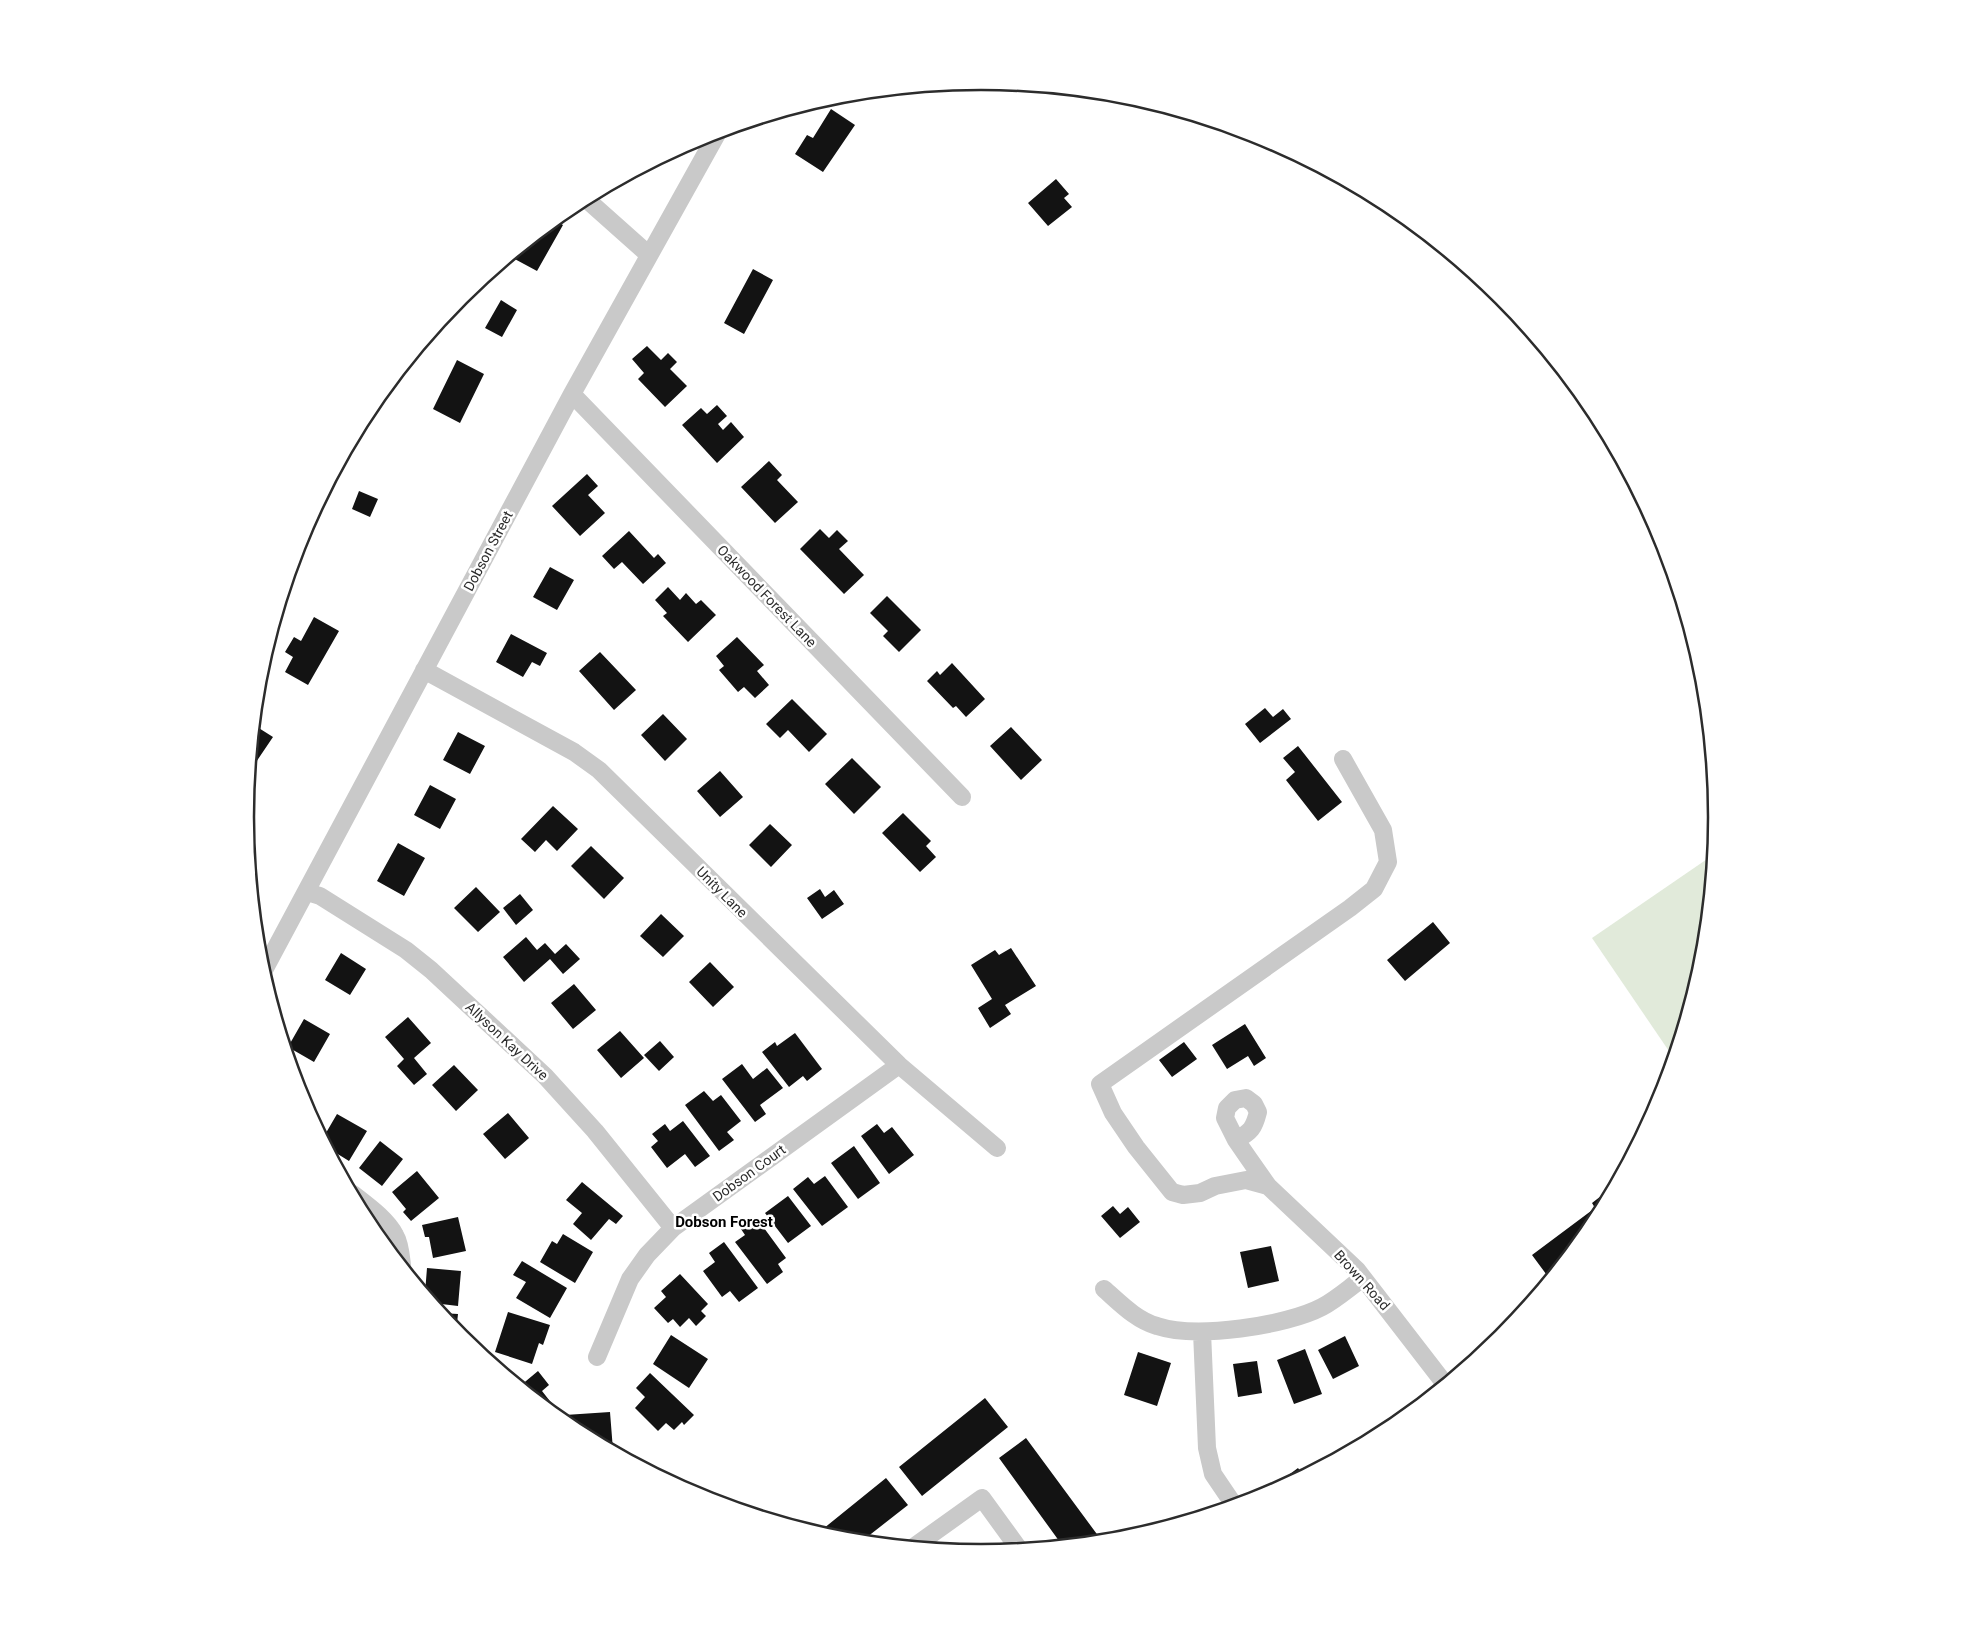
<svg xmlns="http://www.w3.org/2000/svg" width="1962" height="1634" font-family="Roboto,sans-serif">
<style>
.green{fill:#e1eada}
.building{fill:#131313}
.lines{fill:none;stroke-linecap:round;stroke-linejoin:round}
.minor{stroke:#c9c9c9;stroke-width:18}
.labels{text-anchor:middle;stroke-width:5;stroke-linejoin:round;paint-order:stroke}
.street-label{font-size:14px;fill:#2c2c2c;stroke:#fff}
.neighbourhood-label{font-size:15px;font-weight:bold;fill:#000;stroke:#fff}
.rim{fill:none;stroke:#2c2c2c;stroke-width:2.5}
</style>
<rect width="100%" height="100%" fill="#fff"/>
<path class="green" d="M1713 855 1703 961 1673 1057 1592 938Z"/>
<path class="building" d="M831 109 855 125 823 172 795 154 807 135 813 138Z
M1056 179 1069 194 1064 198 1072 207 1048 226 1028 203Z
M554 220 563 225 537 271 511 257Z
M753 269 773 280 744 334 724 323Z
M501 300 517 310 502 337 485 328Z
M647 346 661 360 668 353 677 362 670 369 687 386 665 407 638 379 644 373 632 359Z
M457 360 484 374 460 423 433 409Z
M717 405 727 416 718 424 723 430 731 422 744 437 717 463 682 425 701 408 707 414Z
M769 461 782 475 777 480 798 502 775 523 741 487Z
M587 474 598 486 588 495 605 513 580 536 552 506Z
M359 491 378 499 370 517 352 509Z
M820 529 829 538 837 530 848 541 839 549 864 575 844 594 800 549Z
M629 531 654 558 658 554 666 563 643 584 622 562 614 569 602 556Z
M550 567 574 580 557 610 533 597Z
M668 587 680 600 686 593 696 604 701 600 716 615 688 642 663 616 667 613 655 600Z
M887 596 921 630 899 652 883 636 888 631 870 613Z
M314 617 339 631 308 685 285 672 293 657 285 652 294 637 301 641Z
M511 634 547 653 540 666 532 662 523 677 496 662Z
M737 637 764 665 757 671 769 685 755 698 744 687 738 692 719 670 724 666 716 656Z
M600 652 636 690 614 710 579 671Z
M952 663 985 699 966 717 956 706 953 708 927 681 937 671 940 675Z
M792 699 827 734 809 752 788 730 780 738 766 724Z
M1265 708 1273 717 1283 709 1291 719 1260 743 1245 724Z
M663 714 687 739 665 761 641 735Z
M254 725 273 737 250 771Z
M1011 727 1042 760 1021 780 990 746Z
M458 732 485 746 470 774 443 760Z
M1298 746 1342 802 1318 821 1286 780 1295 772 1283 758Z
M852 758 881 787 854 814 825 784Z
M720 771 743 797 720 817 697 791Z
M430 785 456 799 440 829 414 815Z
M553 806 578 829 557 851 546 840 535 852 521 839Z
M903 813 931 841 926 846 936 857 920 872 882 833Z
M770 824 792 845 771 867 749 845Z
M398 843 425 858 404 896 377 881Z
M591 846 624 878 604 899 571 866Z
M476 887 500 912 478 932 454 908Z
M820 889 825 897 834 890 844 904 822 919 807 898Z
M520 894 533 910 516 925 503 908Z
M661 914 684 936 663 957 640 936Z
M1433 922 1450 943 1405 981 1387 960Z
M526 937 537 950 545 943 555 954 566 944 580 959 563 974 550 959 524 982 503 957Z
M1011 948 1036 986 1005 1005 1011 1014 990 1028 978 1008 992 999 971 965 995 950 999 955Z
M341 953 366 969 350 995 325 980Z
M710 962 734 987 713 1007 689 982Z
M574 984 596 1010 573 1029 551 1003Z
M408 1017 431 1043 414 1058 427 1074 414 1085 397 1066 404 1059 385 1037Z
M304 1019 330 1034 314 1062 288 1047Z
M1245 1024 1266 1058 1254 1066 1248 1056 1227 1069 1212 1045Z
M620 1031 644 1058 621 1078 597 1050Z
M795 1033 822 1069 807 1081 803 1076 789 1087 762 1052 775 1042 777 1046Z
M660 1041 674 1057 659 1071 644 1055Z
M1184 1042 1197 1059 1172 1077 1159 1060Z
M742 1064 753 1079 767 1068 783 1088 760 1105 766 1114 755 1122 722 1079Z
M454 1065 478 1090 456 1111 432 1085Z
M704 1091 713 1101 721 1095 741 1121 727 1132 734 1140 719 1151 685 1105Z
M508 1113 529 1138 505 1159 483 1134Z
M337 1114 367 1131 349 1161 328 1148 323 1138Z
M683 1121 710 1156 695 1167 685 1154 667 1168 651 1147 658 1141 652 1134 665 1124 670 1131Z
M877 1124 884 1133 892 1127 914 1155 889 1174 861 1136Z
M380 1141 403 1159 382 1186 359 1168Z
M854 1146 880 1183 858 1199 831 1163Z
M417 1171 439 1198 411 1221 403 1212 406 1209 392 1192Z
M825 1176 848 1207 822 1226 793 1189 808 1177 814 1184Z
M582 1182 623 1216 616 1224 609 1219 591 1240 573 1224 582 1213 566 1200Z
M1614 1186 1593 1226 1549 1278 1532 1255 1595 1208 1592 1203Z
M788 1196 811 1226 788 1243 765 1213Z
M1113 1206 1120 1214 1128 1207 1140 1222 1120 1238 1101 1216Z
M458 1217 466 1251 433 1258 429 1237H425L422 1225Z
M756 1217 786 1258 778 1264 783 1272 767 1284 735 1242 745 1235 741 1229Z
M563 1234 593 1252 575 1283 540 1262 552 1241 557 1244Z
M724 1242 758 1288 739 1302 730 1291 722 1297 703 1271 715 1262 709 1253Z
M1271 1246 1279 1281 1248 1288 1240 1252Z
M522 1261 567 1288 550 1318 516 1298 526 1282 513 1275Z
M427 1268 461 1271 458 1306 433 1303 425 1293Z
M680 1274 708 1304 701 1311 706 1316 696 1326 689 1318 680 1327 673 1319 668 1323 654 1308 666 1297 661 1291Z
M508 1312 550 1325 543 1345 539 1343 532 1364 495 1352Z
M441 1313 458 1314 456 1332Z
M671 1335 708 1359 689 1388 653 1364Z
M1345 1336 1359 1366 1333 1379 1318 1350Z
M1305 1349 1322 1394 1294 1404 1277 1360Z
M1138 1352 1171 1363 1157 1406 1124 1395Z
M1257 1361 1262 1393 1238 1397 1233 1364Z
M538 1371 549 1385 542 1391 553 1405 548 1409 520 1386Z
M650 1373 694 1415 684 1425 682 1422 674 1430 666 1423 658 1431 635 1408 645 1397 636 1388Z
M985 1398 1008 1427 922 1496 899 1467Z
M610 1412 613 1450 566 1423 565 1415Z
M1026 1438 1102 1541 1062 1545 999 1458Z
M1298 1468 1303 1475 1273 1491 1271 1488Z
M886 1478 908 1505 862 1541 837 1539 818 1533Z"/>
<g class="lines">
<path class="minor" d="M585 198 649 255
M572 394 962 797
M424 670 574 752 599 770 899 1065 997 1148
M307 892 320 896 406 950 431 970 545 1076 595 1131 673 1228
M263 972 572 394 718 132
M1236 1140C1251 1132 1254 1128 1258 1112L1254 1104 1246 1098 1235 1100 1227 1108 1225 1118 1236 1140 1247 1156 1268 1186 1357 1270 1445 1384
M1268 1186 1246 1180 1215 1186 1200 1193 1183 1195 1172 1192 1136 1147 1113 1113 1100 1084 1350 908 1374 889 1388 862 1383 830 1343 759
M353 1194C367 1205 387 1219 395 1235 400 1243 401 1256 402 1265
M1104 1289C1120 1303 1136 1320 1157 1326 1196 1339 1286 1326 1322 1307 1337 1299 1350 1287 1363 1278
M1202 1332 1207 1448 1213 1474 1234 1505
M597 1357 630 1279 647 1255 673 1228 899 1065
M915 1546 982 1498 1019 1549"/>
</g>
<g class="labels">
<g class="street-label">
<text transform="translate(488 551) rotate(-62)" y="5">Dobson Street</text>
<text transform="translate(767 596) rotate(46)" y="5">Oakwood Forest Lane</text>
<text transform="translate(722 892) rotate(45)" y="5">Unity Lane</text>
<text transform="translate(507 1041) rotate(43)" y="5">Allyson Kay Drive</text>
<text transform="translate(749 1173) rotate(-36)" y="5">Dobson Court</text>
<text transform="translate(1362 1280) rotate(48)" y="5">Brown Road</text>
</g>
<g class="neighbourhood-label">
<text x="724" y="1227">Dobson Forest</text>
</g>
</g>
<path d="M0 0H1962V1634H0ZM254 817a727 727 0 1 1 1454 0a727 727 0 1 1-1454 0Z" fill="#fff" fill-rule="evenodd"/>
<path class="rim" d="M254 817a727 727 0 1 1 1454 0a727 727 0 1 1-1454 0Z"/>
</svg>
